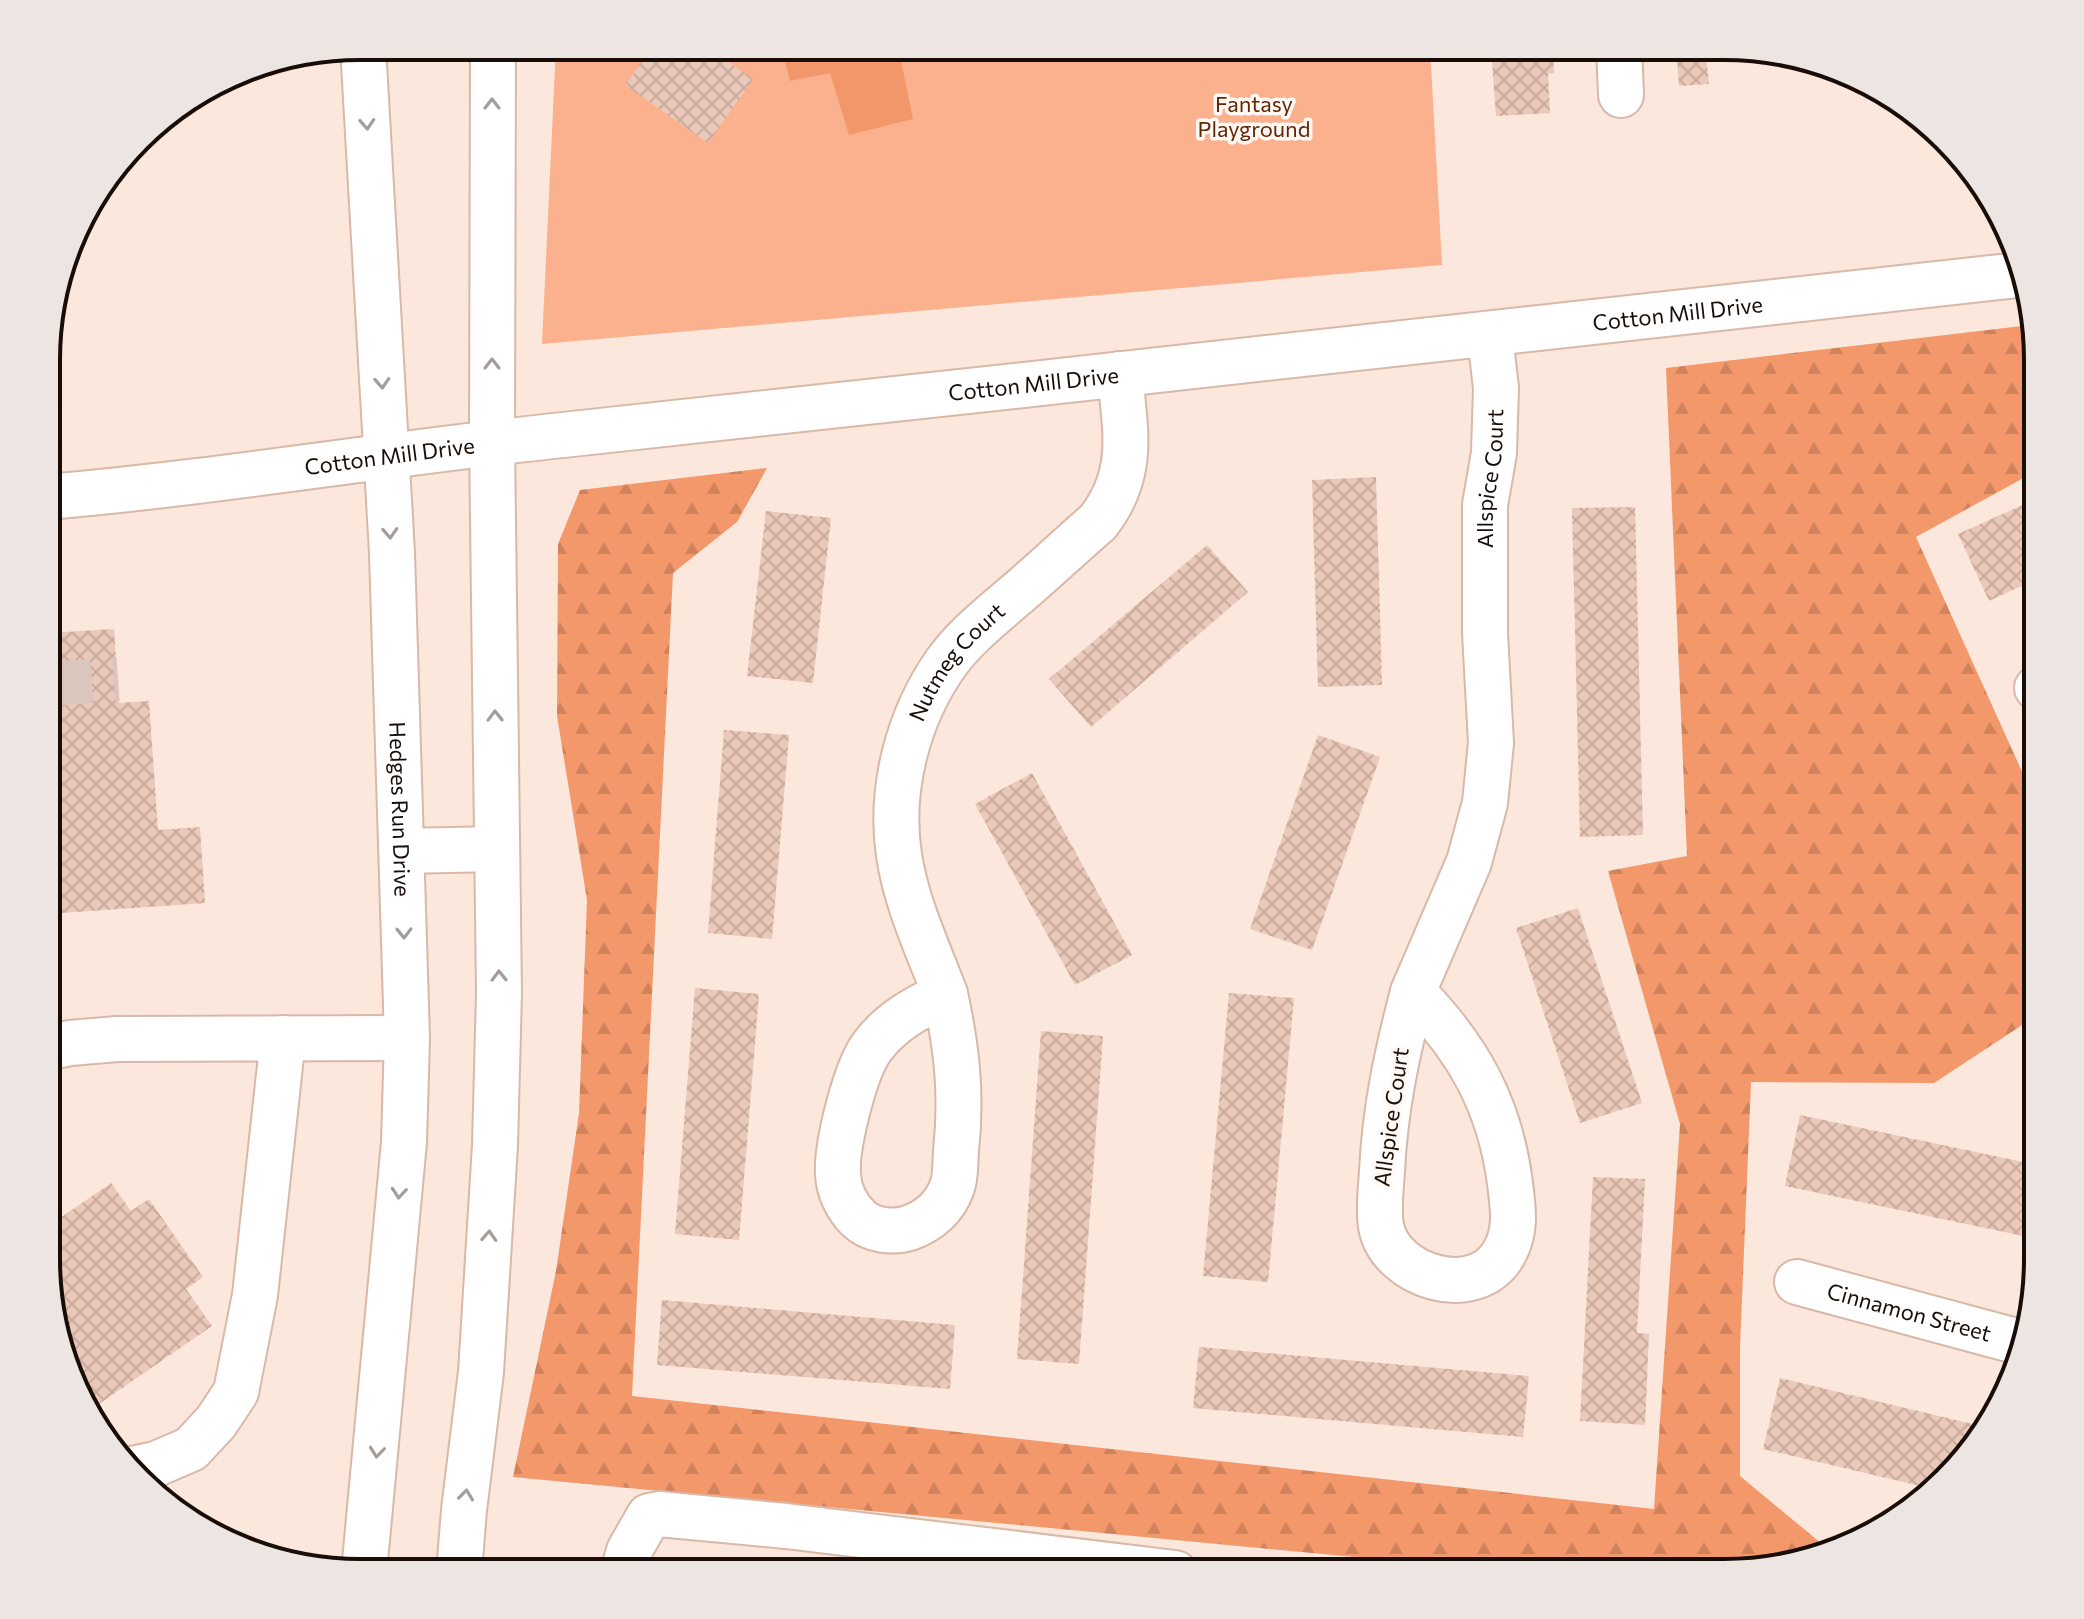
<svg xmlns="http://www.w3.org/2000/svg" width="2084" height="1619" font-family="Commissioner,sans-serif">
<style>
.green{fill:#fbb18d}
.forest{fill:url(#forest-firs)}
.water{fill:#f2976a}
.building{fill:url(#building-cross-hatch)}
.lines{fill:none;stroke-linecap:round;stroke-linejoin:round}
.minor-tunnel{stroke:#dac6bd;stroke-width:44;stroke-dasharray:44 22;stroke-linecap:butt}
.minor-casing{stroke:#d9b8a8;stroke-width:48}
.minor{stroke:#fff;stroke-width:44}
.oneway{stroke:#a39e9c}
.labels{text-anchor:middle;stroke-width:7;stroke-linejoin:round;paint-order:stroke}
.park-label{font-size:22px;fill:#602705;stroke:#fff8f4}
.street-label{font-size:22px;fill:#180d07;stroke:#fff8f4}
.rim{fill:none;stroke:#180d07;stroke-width:4}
</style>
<defs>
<pattern id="forest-firs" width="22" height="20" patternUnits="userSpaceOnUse" patternTransform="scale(2)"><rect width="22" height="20" fill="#f3986b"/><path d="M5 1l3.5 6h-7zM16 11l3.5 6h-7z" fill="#d0825b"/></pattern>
<pattern id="building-cross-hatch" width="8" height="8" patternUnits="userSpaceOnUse" patternTransform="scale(2)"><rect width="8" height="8" fill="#ebc9ba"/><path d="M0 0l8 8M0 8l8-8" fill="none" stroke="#c9ab9e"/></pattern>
</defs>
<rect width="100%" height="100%" fill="#fce7dd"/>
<path class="green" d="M556 46 1430 47 1442 265 542 344Z"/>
<path class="forest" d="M2030 325 2038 359V470L1916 537 2038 807 2036 1016 1934 1083 1751 1082 1740 1347V1476L1822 1544 1843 1549 1724 1573H1522L513 1477 556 1271 579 1113 587 900 557 716 558 544 580 490 767 468 737 522 673 573 632 1396 1654 1509 1680 1124 1608 871 1687 856 1666 368Z"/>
<path class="water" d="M781 46H938V47L900 56 913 119 849 135 830 73 790 81Z"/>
<path class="building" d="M653 46H706L753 79 708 143 625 85Z
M1491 47H1557L1558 56H1553L1554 73 1548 74 1550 113 1496 116Z
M1670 47H1732L1733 53 1706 56 1709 84 1679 86 1677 59 1671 60Z
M1376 477 1382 685 1318 687 1312 480Z
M2038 498V578L1989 601 1958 534Z
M1635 507 1643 835 1580 837 1572 508Z
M766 511 831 518 813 683 747 676Z
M1207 545 1248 592 1091 727 1049 679Z
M114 629 119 703 149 701 158 830 200 827 205 903 47 914 48 633Z
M724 730 789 735 772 939 708 933Z
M1318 735 1380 757 1312 950 1250 929Z
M1032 773 1132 955 1075 985 975 804Z
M1578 908 1642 1103 1580 1123 1516 928Z
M695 988 759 994 739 1240 675 1234Z
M1229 993 1294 998 1268 1282 1203 1276Z
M1041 1031 1103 1036 1079 1364 1017 1359Z
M1800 1115 2037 1165V1239L1785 1186Z
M1593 1177 1645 1179 1637 1333 1649 1334 1645 1425 1580 1421Z
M111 1183 131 1211 149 1199 203 1277 186 1289 212 1326 89 1411 78 1398 47 1280V1227Z
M662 1300 955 1325 950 1389 657 1365Z
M1199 1347 1529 1376 1523 1437 1193 1408Z
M1780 1378 1985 1427 1960 1466 1929 1488 1763 1449Z"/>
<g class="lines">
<path class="minor-tunnel" d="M48 684 118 679"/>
<g class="minor-casing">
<g id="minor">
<path id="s1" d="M363 46 392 553 407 1038 404 1142 364 1572"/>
<path d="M1619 47 1621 95"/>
<path id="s2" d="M48 497C220 482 391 453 563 435 1048 382 1533 331 2018 275"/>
<path d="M2037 688H2038"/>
<path d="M402 851 497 849"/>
<path d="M1413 992C1468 1048 1500 1105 1510 1183 1513 1208 1517 1230 1504 1253 1476 1303 1390 1277 1381 1226 1378 1208 1381 1189 1382 1171 1385 1108 1397 1053 1413 992Z"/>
<path id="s3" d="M1413 992 1469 862 1485 803 1491 743 1485 633V505L1494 453 1496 388 1490 336"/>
<path id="s4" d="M945 994C928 949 906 903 899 855 889 789 908 717 946 663 964 638 988 619 1011 599 1041 574 1069 547 1098 522 1136 473 1125 431 1120 374"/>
<path d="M945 994C957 1049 962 1095 956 1151 955 1163 956 1177 952 1187 945 1207 929 1221 909 1228 893 1233 871 1231 858 1218 847 1207 839 1191 838 1175 836 1146 855 1070 872 1047 891 1021 917 1008 945 994Z"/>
<path d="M47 1048 70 1043 117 1039 407 1038"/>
<path id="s5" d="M1797 1282 2023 1343"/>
<path d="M132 1469 156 1464 191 1449 216 1422 236 1392 255 1295 283 1038"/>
<path d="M459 1572 464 1510 481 1372 495 1145 499 993 492 442 493 46"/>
<path d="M623 1572 629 1551 649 1516 659 1514 786 1526 1175 1573"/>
</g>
</g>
<use href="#minor" class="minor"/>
</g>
<defs><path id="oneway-chevron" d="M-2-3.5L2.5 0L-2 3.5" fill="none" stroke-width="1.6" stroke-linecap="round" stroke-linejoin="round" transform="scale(2)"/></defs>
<g class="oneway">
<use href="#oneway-chevron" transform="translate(492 104) rotate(-90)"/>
<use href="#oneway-chevron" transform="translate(367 124) rotate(87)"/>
<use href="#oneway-chevron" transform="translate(492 364) rotate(-90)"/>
<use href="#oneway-chevron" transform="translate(382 383) rotate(87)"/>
<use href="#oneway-chevron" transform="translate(390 533) rotate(87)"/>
<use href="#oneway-chevron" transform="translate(495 716) rotate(-91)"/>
<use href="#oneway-chevron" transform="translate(404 933) rotate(89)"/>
<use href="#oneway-chevron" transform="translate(499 976) rotate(-91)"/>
<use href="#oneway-chevron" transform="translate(399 1193) rotate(95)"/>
<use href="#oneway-chevron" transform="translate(489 1236) rotate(-87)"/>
<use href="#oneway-chevron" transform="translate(377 1452) rotate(96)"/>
<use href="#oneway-chevron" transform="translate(466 1495) rotate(-83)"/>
</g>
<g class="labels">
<g class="park-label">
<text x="1254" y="112">Fantasy<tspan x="1254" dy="25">Playground</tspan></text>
</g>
<g class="street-label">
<text dy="8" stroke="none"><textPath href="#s2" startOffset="1640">Cotton Mill Drive</textPath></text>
<text dy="8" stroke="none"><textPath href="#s2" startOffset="992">Cotton Mill Drive</textPath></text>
<text dy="8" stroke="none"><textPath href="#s2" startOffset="344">Cotton Mill Drive</textPath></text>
<text dy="8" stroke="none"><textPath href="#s3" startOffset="528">Allspice Court</textPath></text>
<text dy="8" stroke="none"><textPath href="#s4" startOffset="356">Nutmeg Court</textPath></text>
<text dy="8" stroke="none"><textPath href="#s1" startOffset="764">Hedges Run Drive</textPath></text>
<text transform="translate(1391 1117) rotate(-82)" y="8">Allspice Court</text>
<text dy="8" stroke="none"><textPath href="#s5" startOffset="116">Cinnamon Street</textPath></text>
</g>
</g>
<path d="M0 0H2084V1619H0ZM360 60H1724A300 300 0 0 1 2024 360V1259A300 300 0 0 1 1724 1559H360A300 300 0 0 1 60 1259V360A300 300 0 0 1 360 60Z" fill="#ede5e1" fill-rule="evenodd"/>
<path class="rim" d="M360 60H1724A300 300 0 0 1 2024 360V1259A300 300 0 0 1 1724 1559H360A300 300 0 0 1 60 1259V360A300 300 0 0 1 360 60Z"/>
</svg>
